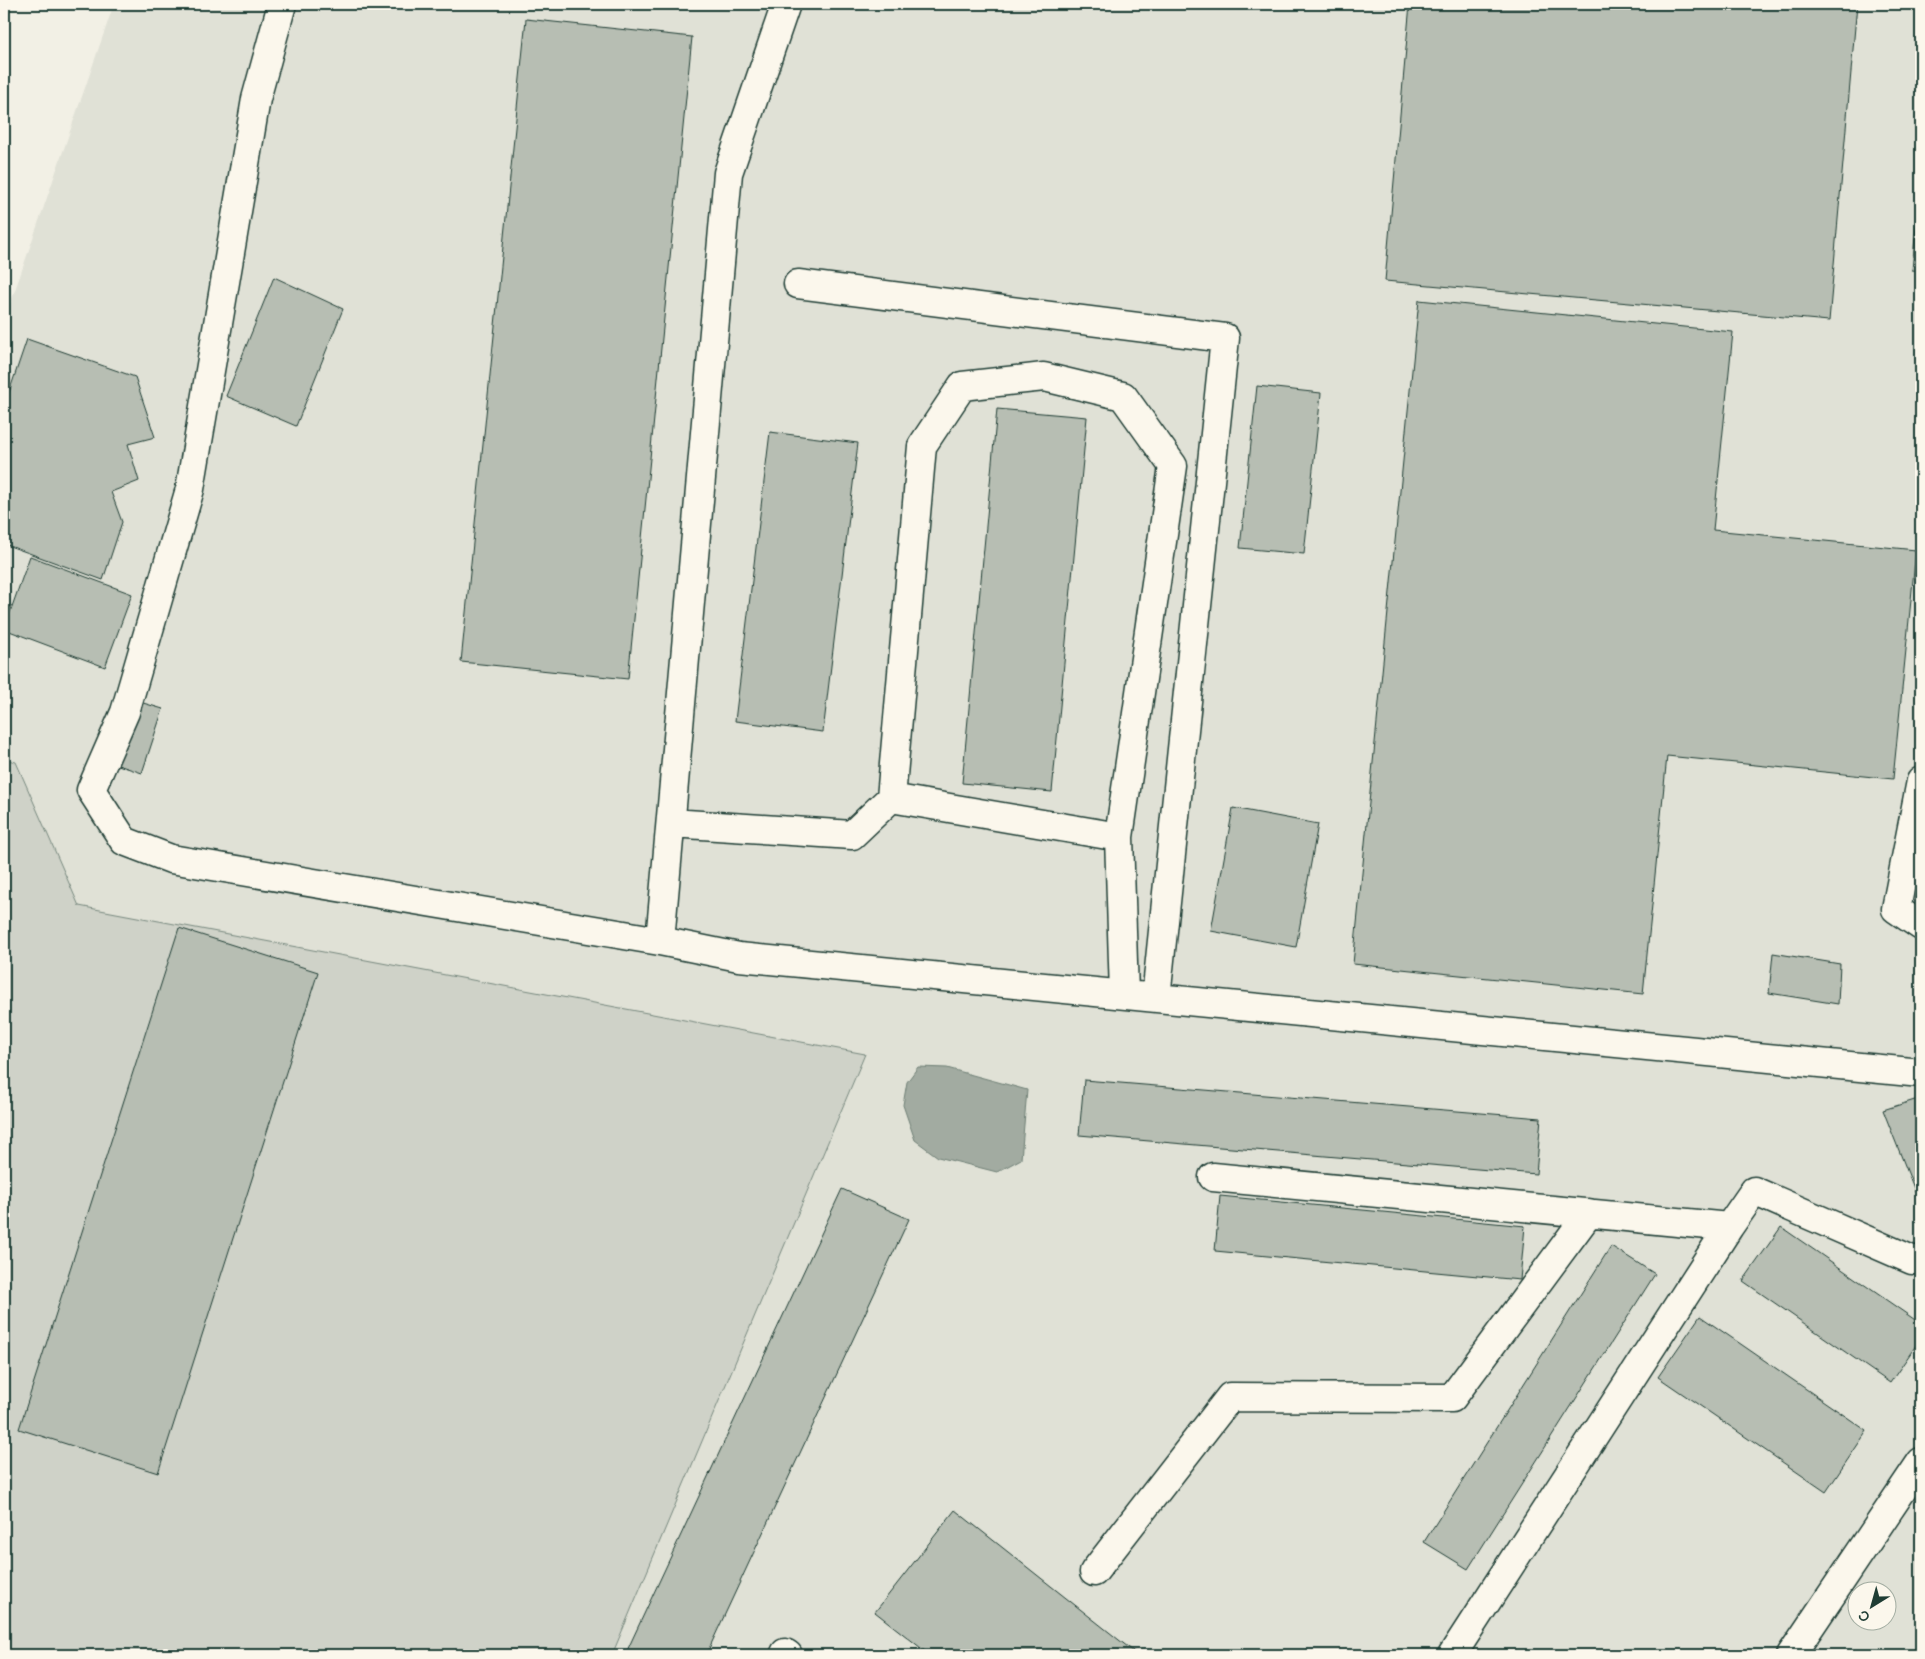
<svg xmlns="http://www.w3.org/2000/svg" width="1925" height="1659" font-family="'Balsamiq Sans',sans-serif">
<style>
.built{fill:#e0e1d6;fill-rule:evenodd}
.green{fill:#cfd2c8;stroke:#77887e}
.water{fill:#a2aba1;stroke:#6e7f75}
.building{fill:#b7beb3;stroke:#1f3d34}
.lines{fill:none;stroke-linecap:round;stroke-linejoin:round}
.minor-casing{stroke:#1f3d34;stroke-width:31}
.minor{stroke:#fbf7ec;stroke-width:28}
</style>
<rect width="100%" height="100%" fill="#f2f0e5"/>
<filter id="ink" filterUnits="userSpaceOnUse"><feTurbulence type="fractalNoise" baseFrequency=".02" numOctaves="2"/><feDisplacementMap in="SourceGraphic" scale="10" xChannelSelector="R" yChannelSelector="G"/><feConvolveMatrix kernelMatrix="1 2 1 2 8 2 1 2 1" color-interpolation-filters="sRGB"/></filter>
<g filter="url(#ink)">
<path class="built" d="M114 4H1921V1655H4V322ZM1858 1592H1888V1622H1858Z"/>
<path class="green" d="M4 759 16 762 79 906 865 1054 612 1655H4Z"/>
<path class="water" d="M918 1067 947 1068 1027 1090 1021 1159 997 1172 938 1157 915 1140 903 1105 907 1082Z"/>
<path class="building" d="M1410 4H1857L1829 321 1385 281Z
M526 19 692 37 628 679 461 662Z
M1921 171V271L1912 270Z
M274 277 343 309 296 426 226 396Z
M1419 300 1733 332 1713 530 1916 550 1893 779 1667 756 1643 994 1353 964Z
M27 339 135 377 155 437 128 444 139 481 111 492 122 522 103 580 4 544V407Z
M1257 386 1321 393 1304 554 1240 548Z
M997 409 1087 417 1052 792 962 783Z
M770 432 858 443 823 732 735 721Z
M30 556 132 594 105 667 4 629Z
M130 699 163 709 142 773 109 762Z
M1233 808 1318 824 1296 947 1211 931Z
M179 928 318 972 158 1473 19 1429Z
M1773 953 1840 964 1838 1004 1769 993Z
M1084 1080 1541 1118 1536 1174 1079 1135Z
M1921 1098V1206L1883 1110Z
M842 1189 909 1219 706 1655H625Z
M1220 1196 1525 1226 1520 1280 1215 1251Z
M1781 1227 1921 1324V1338L1890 1383 1743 1281Z
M1611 1246 1655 1274 1468 1569 1424 1542Z
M1700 1316 1867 1431 1826 1492 1658 1377Z
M955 1510 1138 1655H930L875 1612Z"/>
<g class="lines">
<g class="minor-casing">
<path id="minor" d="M282 4 256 99 190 489 125 712 91 790 124 841 171 859 660 941 739 957 1921 1073
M798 284 1225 338 1156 998
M1921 781 1896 909 1921 926
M671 823 852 835 891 798 922 446 962 386 1044 377 1123 396 1173 466 1119 837 891 798
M1119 837 1124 994
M660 941 728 173 786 4
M1213 1177 1729 1227
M1094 1572 1230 1397 1452 1398 1589 1213
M785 1653 788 1655
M1452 1655 1729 1227 1754 1191 1912 1260H1921
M1791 1655 1921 1462"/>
</g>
<use href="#minor" class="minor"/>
</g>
</g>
<rect width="1925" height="1659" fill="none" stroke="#fbf7ec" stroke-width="20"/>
<rect x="10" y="10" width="1905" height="1639" fill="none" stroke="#1f3d34" stroke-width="2" filter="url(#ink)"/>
<g transform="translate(1872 1606) rotate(217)"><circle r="24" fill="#fbf7ec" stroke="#a3ada2"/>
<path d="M0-4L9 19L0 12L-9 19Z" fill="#1f3d34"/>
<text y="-8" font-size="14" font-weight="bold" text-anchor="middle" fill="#1f3d34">С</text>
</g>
</svg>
